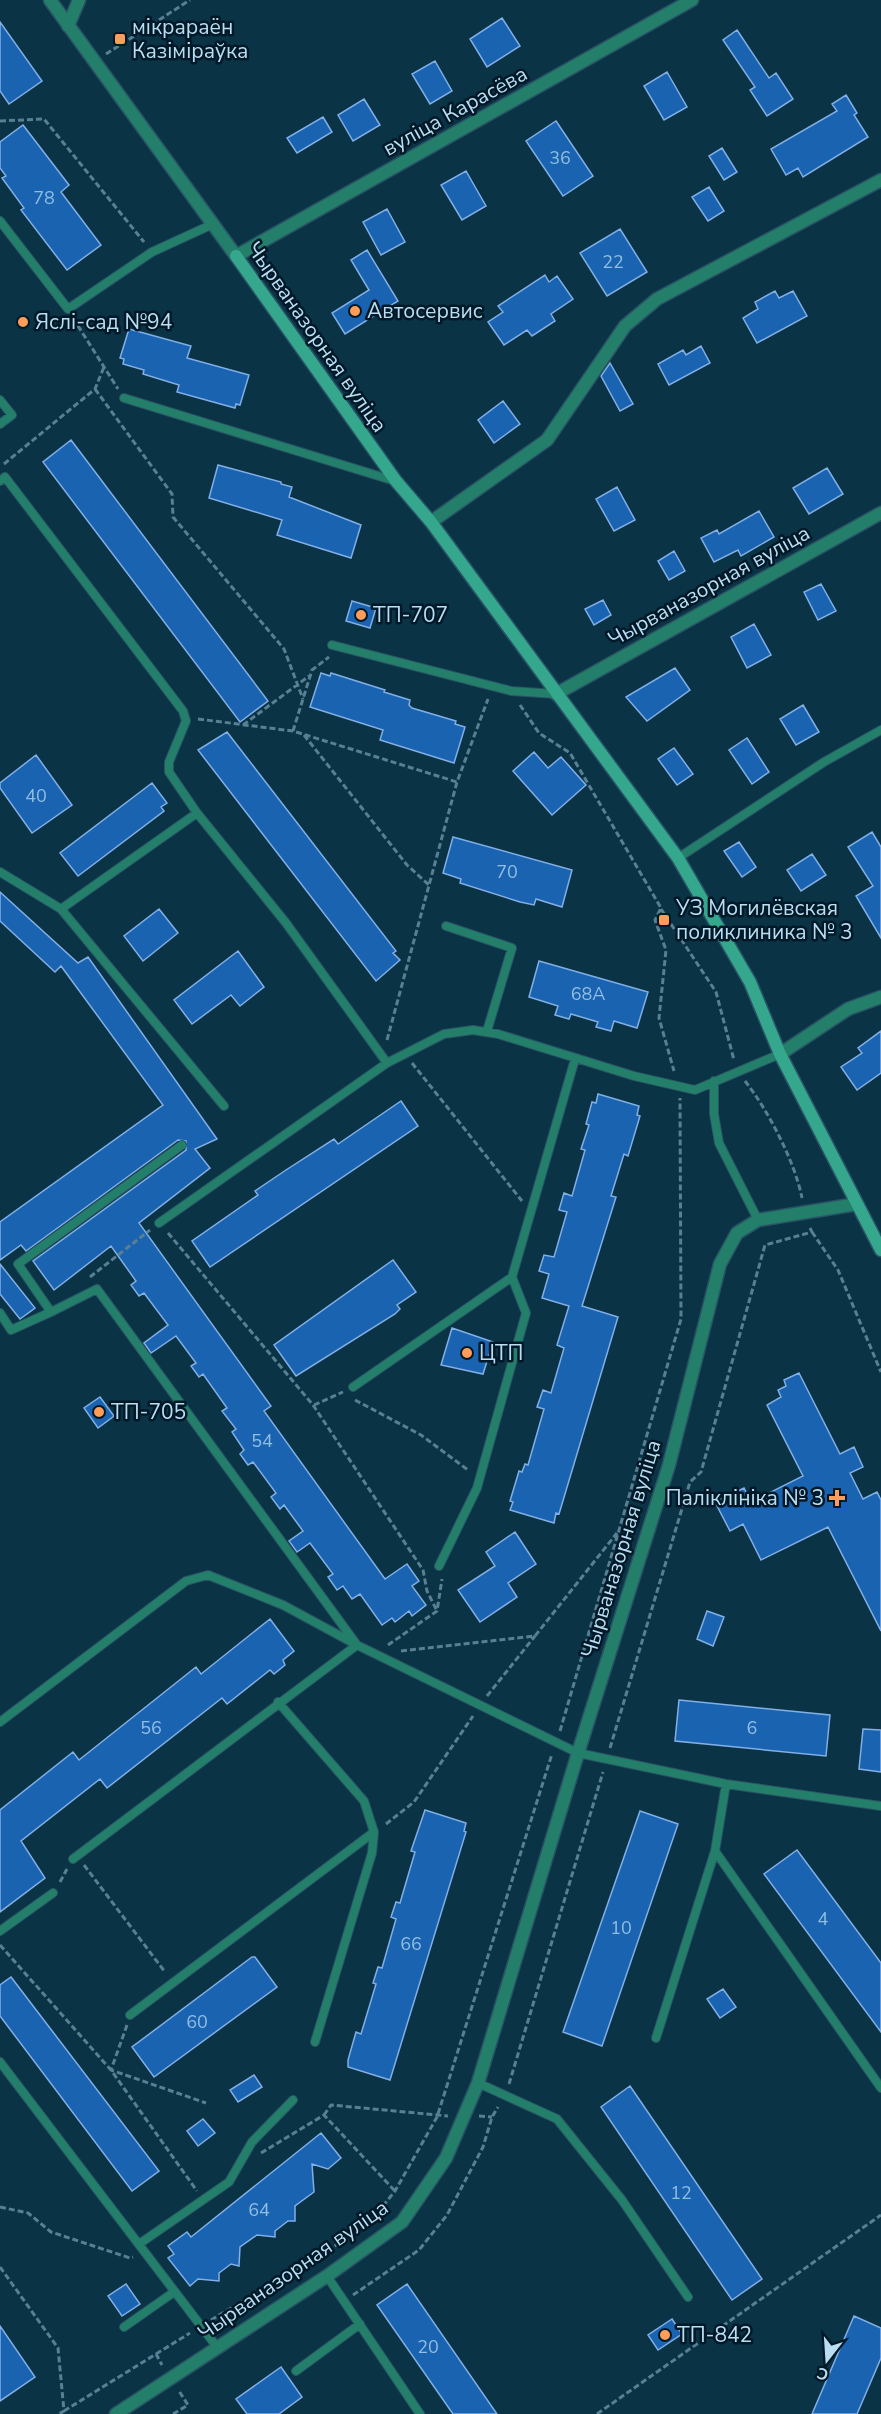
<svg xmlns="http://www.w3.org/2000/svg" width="881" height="2414" font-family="'Nunito Sans',sans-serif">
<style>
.building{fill:#1963b1;stroke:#82afe5;stroke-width:1.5}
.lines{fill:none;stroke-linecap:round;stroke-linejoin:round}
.lane-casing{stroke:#2a5265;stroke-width:10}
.street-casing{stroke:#2a5265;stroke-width:15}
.secondary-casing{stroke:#2a5265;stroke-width:15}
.path{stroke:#597f93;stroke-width:3;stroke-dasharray:6 3;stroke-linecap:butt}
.lane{stroke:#237f69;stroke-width:8}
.street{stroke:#237f69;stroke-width:12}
.secondary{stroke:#34a78c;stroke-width:12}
.poi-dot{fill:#fe9c58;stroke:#001928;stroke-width:2}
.labels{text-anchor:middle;stroke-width:5;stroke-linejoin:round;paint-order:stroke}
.number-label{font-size:18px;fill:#92bee2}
.poi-label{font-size:21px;fill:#bbddf2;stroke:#001928;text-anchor:start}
.street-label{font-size:21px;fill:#bbddf2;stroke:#001928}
</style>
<rect width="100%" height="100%" fill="#0a3346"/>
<path class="building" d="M502 18 520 46 487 67 470 39Z
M0 22 42 81 9 104 0 91Z
M737 30 769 78 776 73 793 99 767 116 750 90 755 87 723 40Z
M435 61 452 91 430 104 412 74Z
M667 72 687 107 664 120 644 86Z
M846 95 857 113 854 115 868 137 803 177 798 168 786 175 771 149 837 111 832 104Z
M364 99 380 125 353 141 338 115Z
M323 117 332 132 297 153 287 138Z
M556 121 593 176 563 196 526 141Z
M23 125 69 185 61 192 101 245 67 270 21 210 24 208 2 178 6 176 0 168V142Z
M722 148 737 172 724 180 709 156Z
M466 171 486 206 462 220 441 185Z
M709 187 724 211 708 221 692 197Z
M387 209 405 242 381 255 363 222Z
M620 229 647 272 607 296 580 253Z
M367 250 398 301 345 334 332 313 369 290 351 260Z
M545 275 549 282 557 276 573 299 551 314 555 321 532 336 527 330 504 345 488 322 503 312 498 306Z
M775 291 779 298 793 291 807 316 757 343 743 318 758 309 755 302Z
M129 329 191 346 187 358 249 375 240 405 236 404 235 408 177 392 179 385 143 374 144 370 123 364 124 359 120 358Z
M701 346 710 363 669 385 658 364 683 350 686 355Z
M610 363 633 404 620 411 601 376Z
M503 401 520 424 494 443 478 420Z
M71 440 268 701 240 722 43 462Z
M218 465 281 482V484L292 487 289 497 361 525 351 558 277 535 282 520 209 498Z
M827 468 843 494 809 514 793 488Z
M617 487 635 520 614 531 596 499Z
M759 511 774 537 741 556 738 550 714 562 701 538 717 530 719 534Z
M674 551 685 571 669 580 658 561Z
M821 584 836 611 818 620 804 592Z
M603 600 611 615 594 625 585 609Z
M352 601 376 608 370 628 346 621Z
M754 624 771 655 747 668 731 637Z
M675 668 690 690 647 721 626 697Z
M321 673 330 676 331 673 385 690 384 692 410 700 409 705 412 708 456 721 455 724 465 727 454 763 380 740 383 730 310 707Z
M803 705 819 732 796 745 780 719Z
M227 732 396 951 393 953 400 960 376 981 198 750Z
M747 738 769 772 752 784 729 750Z
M674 748 693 774 677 785 658 759Z
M534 752 548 768 561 757 586 785 552 815 513 771Z
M36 755 72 805 32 833 0 788V783Z
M152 783 167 803 161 807 164 811 78 876 60 853Z
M872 832 881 847V938L856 896 873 886 848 847Z
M453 837 572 870 562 907 536 899 534 905 520 902 460 883 461 879 443 873Z
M739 842 756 867 742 877 724 851Z
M812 854 826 875 801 891 787 870Z
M0 892 78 963 88 957 217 1139 195 1149 210 1168 139 1223 271 1406 264 1411 385 1579 407 1564 419 1581 412 1586 426 1605 412 1616 409 1611 395 1622 392 1618 382 1625 360 1594 352 1599 343 1586 337 1590 328 1577 333 1574 310 1543 297 1552 289 1541 303 1531 284 1505 280 1509 271 1497 276 1493 253 1462 248 1465 240 1454 244 1450 232 1432 236 1429 222 1411 227 1408 203 1374 199 1377 191 1366 196 1363 176 1336 151 1353 144 1343 168 1325 144 1293 139 1296 131 1285 136 1281 111 1246 54 1290 33 1261 186 1150V1141L178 1140 26 1251 21 1245 0 1260V1222L163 1105 61 966 55 972 0 921Z
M159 909 178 933 143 961 124 936Z
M238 951 264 987 240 1006 231 995 192 1024 174 1000Z
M539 961 648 992 637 1028 614 1021 611 1031 596 1027 598 1022 571 1014 569 1019 555 1015 558 1006 529 997Z
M881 1031V1073L857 1090 841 1067 862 1053 858 1048Z
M598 1094 639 1106 637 1115 640 1116 628 1156 624 1154 611 1196 616 1197 582 1306 618 1317 559 1514 556 1513 554 1523 510 1510 513 1502 510 1501 519 1471 522 1472 525 1464 528 1465 544 1409 537 1407 543 1390 551 1393 564 1348 557 1345 569 1306 542 1298 549 1274 539 1271 544 1255 554 1257 567 1212 559 1210 564 1193 572 1196 585 1150 581 1149 589 1125 586 1124 592 1102 596 1103Z
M401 1101 418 1126 210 1267 192 1241 258 1195 255 1191 286 1170 334 1139 338 1144Z
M393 1260 416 1292 397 1305 400 1309 395 1314 296 1376 274 1345Z
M0 1264 35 1308 20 1319 0 1294Z
M452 1328 493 1342 483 1374 441 1365Z
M799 1373 840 1454 854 1447 863 1467 850 1473 863 1499 877 1492 881 1500V1631L828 1527 761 1560 743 1524 730 1531 715 1502 744 1488 751 1502 803 1476 767 1405 781 1397 778 1390 786 1386 784 1380Z
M100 1397 114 1416 98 1428 84 1408Z
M515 1532 536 1564 508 1583 517 1597 480 1622 458 1590 495 1566 486 1552Z
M707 1611 724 1617 713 1646 697 1639Z
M270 1619 294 1651 283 1660 285 1665 274 1674 270 1670 227 1704 222 1698 107 1788 100 1779 21 1841 45 1878 0 1912V1810L73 1752 79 1760 196 1667 201 1674Z
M679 1700 830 1715 826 1756 675 1741Z
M863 1729 881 1730V1772L859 1769Z
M425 1810 466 1823 464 1831 466 1832 390 2080 348 2067V2060L356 2032 361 2034 376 1984 373 1983 378 1967 382 1968 396 1919 391 1917 396 1902 400 1903 415 1852 411 1851Z
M640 1811 678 1824 602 2046 563 2032Z
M797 1850 881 1963V2032L764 1874Z
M252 1957H255L277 1987 154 2077 132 2047Z
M11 1977 159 2171 132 2191 0 2016V1985Z
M723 1989 736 2007 720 2018 707 1999Z
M254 2075 262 2087 238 2102 230 2090Z
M630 2086 762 2279 732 2300 601 2107Z
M203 2119 215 2133 198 2146 187 2131Z
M321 2133 341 2158 328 2169 312 2164 314 2192 295 2206V2221H288L275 2231V2237L257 2235 240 2247 239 2266 231 2264 219 2273V2281L198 2279 190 2286 168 2258 174 2254 168 2246 187 2232 191 2237Z
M126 2284 140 2304 122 2316 108 2296Z
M407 2284 497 2414H453L377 2305Z
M854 2316 881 2328V2358L857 2414H812Z
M672 2319 682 2334 658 2350 648 2335Z
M0 2326 35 2377 0 2401Z
M281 2367 302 2397 279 2414H247L236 2399Z"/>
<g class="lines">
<g class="lane-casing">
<path id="lane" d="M0 221 68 309 152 252 213 224
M124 398 395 481
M0 400 12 415 0 424
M0 481 5 477 183 711 186 721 169 762V772L197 813 286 923 387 1063
M332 645 511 691 556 694
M678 858 824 762 881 730
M0 872 61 909 224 1106
M61 909 197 813
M446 926 512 948 487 1031
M714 1081V1114L719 1143 758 1220
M159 1223 387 1063 444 1034 473 1030 498 1034 634 1076 695 1090 780 1054
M0 1313 11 1330 51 1312
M353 1387 512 1277 575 1059
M439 1566 477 1488 526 1313 512 1277
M0 1722 186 1581 208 1575 283 1605 357 1645 578 1753 726 1784 881 1806
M726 1784 715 1851 881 2088
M73 1859 357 1645 97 1289 51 1312 18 1264 182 1145
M0 1931 53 1893
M130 2015 374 1832 364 1801 278 1702
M656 2038 715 1851
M315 2042 372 1853 374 1832
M0 2062 217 2347
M478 2083 557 2119 622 2200 688 2297
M139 2244 229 2182 252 2142 293 2100
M327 2276 420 2414
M124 2327 174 2292
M296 2371 360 2324"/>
</g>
<g class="street-casing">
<path id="street" d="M50 0 236 256 692 0
M68 26 79 0
M431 522 547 440 625 326 657 299 881 180
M556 694 881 513
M780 1054 848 1009 881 997
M116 2414 327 2276 402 2222 446 2158 478 2083 578 1753 669 1465 720 1264 737 1233 758 1220 857 1204"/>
</g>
<g class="secondary-casing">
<path id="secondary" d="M236 256 396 481 431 522 678 858 750 982 780 1054 881 1250"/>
</g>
<path class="path" d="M106 54 190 0
M0 121 44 119 144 242
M73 318 118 389
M95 389 172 494 173 517 284 649 303 699
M4 464 95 389 104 367
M520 705 539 733 570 753 661 908 655 920 666 950 659 1018 674 1071
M198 719 293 731 457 782
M243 725 309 676
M293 731 312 670 329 657
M304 735 407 865 429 885
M661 909 716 992 734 1060
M387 1040 457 782 488 699
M412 1063 522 1201
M745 1081C768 1110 795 1162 802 1198
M812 1232 838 1270 881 1372
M168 1233 313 1405 423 1570 427 1591 437 1611
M90 1277 150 1230
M355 1400 421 1435 468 1470
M314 1405 343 1392
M388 1645 437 1611 442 1579
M401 1651 535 1636 617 1533
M487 1696 535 1636
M560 1731 681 1319 680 1098
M610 1748 690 1482 701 1472 765 1245 812 1232 810 1228
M386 1824 414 1802 473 1716
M84 1865 165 1972
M60 1882 67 1869
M0 1945 111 2070 197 2191
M127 2025 111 2070 206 2103
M509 2084 603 1772
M324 2115 331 2105 448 2116
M479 2116 492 2117
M261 2153 324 2115 394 2190
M0 2207 28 2213 51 2232 130 2258 133 2257
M0 2267 58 2348 64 2411 59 2414
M353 2295 419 2250 447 2215 483 2147 492 2117 498 2107
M211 2320 338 2244 374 2217 395 2191 437 2117 552 1754
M156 2354 190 2333
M64 2411 156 2354 162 2365
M173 2414 188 2405 179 2391
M597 2414 881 2215"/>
<use href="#lane" class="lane"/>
<use href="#street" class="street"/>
<use href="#secondary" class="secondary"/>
</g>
<g class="poi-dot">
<rect x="114" y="33" width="12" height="12" rx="3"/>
<circle cx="355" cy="311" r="6"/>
<circle cx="23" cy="322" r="6"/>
<circle cx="361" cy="615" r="6"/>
<rect x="658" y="914" width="12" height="12" rx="3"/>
<circle cx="467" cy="1353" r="6"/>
<circle cx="99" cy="1412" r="6"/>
<path d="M834 1489h6v6h6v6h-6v6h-6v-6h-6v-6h6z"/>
<circle cx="665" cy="2335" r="6"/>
</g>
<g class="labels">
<g class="number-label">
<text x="560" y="164">36</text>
<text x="44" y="204">78</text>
<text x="613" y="268">22</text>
<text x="36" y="802">40</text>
<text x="507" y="878">70</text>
<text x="588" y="1000">68А</text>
<text x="262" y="1447">54</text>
<text x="151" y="1734">56</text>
<text x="752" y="1734">6</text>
<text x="823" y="1925">4</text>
<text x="621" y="1934">10</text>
<text x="411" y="1950">66</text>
<text x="197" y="2028">60</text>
<text x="681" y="2199">12</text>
<text x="259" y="2216">64</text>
<text x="428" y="2353">20</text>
</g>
<g class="poi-label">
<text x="132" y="34">мікрараён<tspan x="132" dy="24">Казіміраўка</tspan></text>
<text x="367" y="318">Автосервис</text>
<text x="35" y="329">Яслі-сад №94</text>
<text x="373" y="622">ТП-707</text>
<text x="676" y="915">УЗ Могилёвская<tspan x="676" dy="24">поликлиника № 3</tspan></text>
<text x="479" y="1360">ЦТП</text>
<text x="111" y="1419">ТП-705</text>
<text x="824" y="1505" text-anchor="end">Паліклініка № 3</text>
<text x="677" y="2342">ТП-842</text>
</g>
<g class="street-label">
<text transform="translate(455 111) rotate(-29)" y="7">вуліца Карасёва</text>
<text transform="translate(317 337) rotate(55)" y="7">Чырваназорная вуліца</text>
<text transform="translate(709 586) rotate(-29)" y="7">Чырваназорная вуліца</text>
<text transform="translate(621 1549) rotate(-73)" y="7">Чырваназорная вуліца</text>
<text transform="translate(293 2270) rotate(-35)" y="7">Чырваназорная вуліца</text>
</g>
</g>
<g transform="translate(827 2360) rotate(197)" stroke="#001928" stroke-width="4.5" paint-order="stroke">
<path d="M0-4.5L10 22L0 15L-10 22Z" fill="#bbddf2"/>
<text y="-9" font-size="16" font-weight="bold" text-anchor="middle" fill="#bbddf2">С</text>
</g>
</svg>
